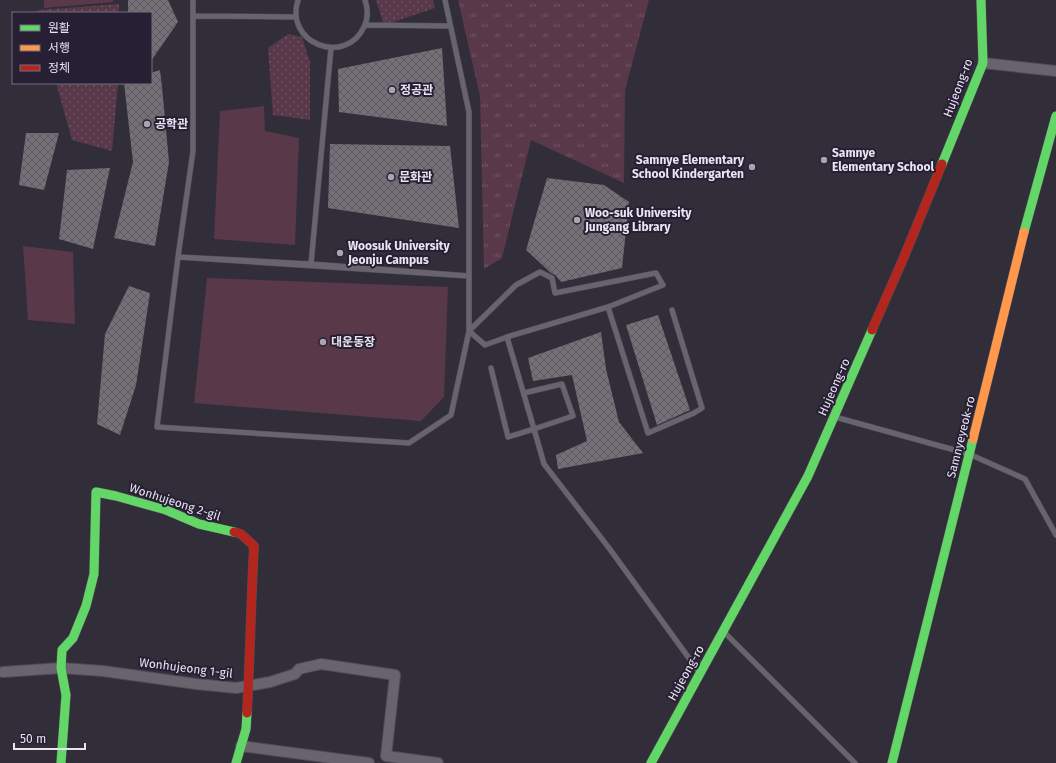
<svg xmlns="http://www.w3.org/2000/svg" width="1056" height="763" font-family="'Fira Sans','Noto Sans KR',sans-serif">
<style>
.grass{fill:url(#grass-tufts)}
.park{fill:url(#park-dots)}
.garden{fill:#593849}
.building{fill:url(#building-cross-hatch)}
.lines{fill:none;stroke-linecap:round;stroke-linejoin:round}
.lane-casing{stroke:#4f4c56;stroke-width:6}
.street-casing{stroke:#4f4c56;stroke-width:12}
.fast-casing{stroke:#4f4c56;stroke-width:10}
.slow-casing{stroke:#4f4c56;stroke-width:10}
.jam-casing{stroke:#4f4c56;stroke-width:10}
.lane{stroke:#67646e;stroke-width:5}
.street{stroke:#67646e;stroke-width:10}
.fast{stroke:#63d668;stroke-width:9}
.slow{stroke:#ff974d;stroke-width:9}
.jam{stroke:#b3261e;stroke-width:9}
.poi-dot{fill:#a9a4b1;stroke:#271f33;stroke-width:1.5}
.labels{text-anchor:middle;stroke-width:4;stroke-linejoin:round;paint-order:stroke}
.street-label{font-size:12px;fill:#e9e4f2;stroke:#271f33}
.poi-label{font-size:12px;font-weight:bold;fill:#e9e4f2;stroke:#271f33;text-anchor:start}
</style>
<defs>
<pattern id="grass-tufts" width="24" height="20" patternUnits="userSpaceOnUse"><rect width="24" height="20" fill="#593849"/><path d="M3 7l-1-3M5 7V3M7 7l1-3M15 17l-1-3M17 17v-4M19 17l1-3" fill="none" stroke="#715564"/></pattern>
<pattern id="park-dots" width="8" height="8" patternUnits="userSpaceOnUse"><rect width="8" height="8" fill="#593849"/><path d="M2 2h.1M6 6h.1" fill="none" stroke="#715564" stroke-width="1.8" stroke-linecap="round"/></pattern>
<pattern id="building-cross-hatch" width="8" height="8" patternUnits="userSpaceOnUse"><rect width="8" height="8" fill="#756f78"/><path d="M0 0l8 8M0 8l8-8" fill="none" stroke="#5e5a60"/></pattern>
</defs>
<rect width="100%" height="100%" fill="#312e39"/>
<path class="grass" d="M458 0H649L625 90 624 183 531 140 502 258 484 269 480 96Z"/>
<path class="park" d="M376 0H433L435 8 384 25Z
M119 4V13H33L39 10Z
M288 34 302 37 310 62V120L273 115 268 48Z
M56 83H118L112 151 72 140Z"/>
<path class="garden" d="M44 0H113V2L44 8Z
M264 106 265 131 299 138 295 245 214 239 220 111Z
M23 246 73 252 75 324 28 320Z
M207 278 448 287 444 397 421 421 194 403Z"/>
<path class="building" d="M128 0H168L178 22 151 61V13H128Z
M442 48 447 126 339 112 338 69Z
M160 70 162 87 169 162 155 246 114 238 133 162 124 83H151V73Z
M26 133H59L44 190 19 185Z
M330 144 450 146 459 228 328 208Z
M110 168 93 249 59 239 67 170Z
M547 178 604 185 629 202 622 268 561 282 555 275 551 273 526 250Z
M129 286 150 293 136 385 120 435 97 424 105 334Z
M658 315 690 410 657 425 626 325Z
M601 332 606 369 619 422 643 453 558 469 556 455 587 441 572 375 533 381 528 358Z"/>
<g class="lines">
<g class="lane-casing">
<path id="lane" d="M193 0V151L178 257 157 427 409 443 451 415 469 331V112L445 0
M298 0C284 43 345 67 364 27 368 19 368 9 365 0
M193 16 296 17
M365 25 450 26
M178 257 311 264 469 276Z
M311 264 331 48
M507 337 608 307 648 433 694 413 702 408 672 310
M491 368 508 437 534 429 507 337 485 345 469 331 516 285 540 272 552 278 555 293 656 273 663 285 608 307
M524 393 562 384 573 416 534 429 544 464 609 548 699 672
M835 417 969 454 1025 479 1056 535
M724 632 855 763"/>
</g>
<g class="street-casing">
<path id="street" d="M983 63 1056 71
M3 672 61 668 103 671 196 684 236 688 270 682 295 674 299 669 321 664 395 675 386 756 438 763
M241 746 369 763"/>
</g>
<g class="fast-casing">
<path id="fast" d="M942 164 983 63 981 0
M1024 232 1056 116
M61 763 66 695 61 668 62 650 73 638 86 606 94 574 96 492 116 496 166 510 199 524 234 532
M236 763 246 729 247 713
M651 763 808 476 872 330
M892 763 973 439"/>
</g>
<g class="slow-casing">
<path id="slow" d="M973 439 1024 232"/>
</g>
<g class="jam-casing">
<path id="jam" d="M872 330 904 257 942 164
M234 532 241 534 254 546C251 602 250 657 247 713"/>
</g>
<use href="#lane" class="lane"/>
<use href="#street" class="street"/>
<use href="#fast" class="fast"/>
<use href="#slow" class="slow"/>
<use href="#jam" class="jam"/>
</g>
<g class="poi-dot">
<circle cx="392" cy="90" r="4"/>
<circle cx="147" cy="124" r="4"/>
<circle cx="824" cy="160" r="4"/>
<circle cx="752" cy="167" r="4"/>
<circle cx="391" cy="177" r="4"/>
<circle cx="577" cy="220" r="4"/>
<circle cx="340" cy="253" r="4"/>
<circle cx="323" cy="342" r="4"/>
</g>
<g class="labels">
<g class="street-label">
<text transform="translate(958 88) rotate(-69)" y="4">Hujeong-ro</text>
<text transform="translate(834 387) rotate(-66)" y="4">Hujeong-ro</text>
<text transform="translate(961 437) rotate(-76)" y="4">Samnyeyeok-ro</text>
<text transform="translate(175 502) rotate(18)" y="4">Wonhujeong 2-gil</text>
<text transform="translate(186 668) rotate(7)" y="4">Wonhujeong 1-gil</text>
<text transform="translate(686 673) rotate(-61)" y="4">Hujeong-ro</text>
</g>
<g class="poi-label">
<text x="400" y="94">정공관</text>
<text x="155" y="128">공학관</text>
<text x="832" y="157">Samnye<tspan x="832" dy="14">Elementary School</tspan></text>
<text x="744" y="164" text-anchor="end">Samnye Elementary<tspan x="744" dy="14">School Kindergarten</tspan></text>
<text x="399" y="181">문화관</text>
<text x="585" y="217">Woo-suk University<tspan x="585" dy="14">Jungang Library</tspan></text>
<text x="348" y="250">Woosuk University<tspan x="348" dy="14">Jeonju Campus</tspan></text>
<text x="331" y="346">대운동장</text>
</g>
</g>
<rect x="12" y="12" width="140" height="72" fill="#271f33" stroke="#756e7f"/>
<rect x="20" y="25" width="20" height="6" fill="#63d668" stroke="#756e7f"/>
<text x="48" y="32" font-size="12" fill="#e9e4f2">원활</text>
<rect x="20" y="45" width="20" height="6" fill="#ff974d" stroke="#756e7f"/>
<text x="48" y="52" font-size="12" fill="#e9e4f2">서행</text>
<rect x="20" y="65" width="20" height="6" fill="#b3261e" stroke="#756e7f"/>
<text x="48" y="72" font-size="12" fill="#e9e4f2">정체</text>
<path d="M14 743v6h71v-6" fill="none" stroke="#e9e4f2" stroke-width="2"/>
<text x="20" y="743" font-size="12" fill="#e9e4f2" stroke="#271f33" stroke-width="3" paint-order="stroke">50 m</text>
</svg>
